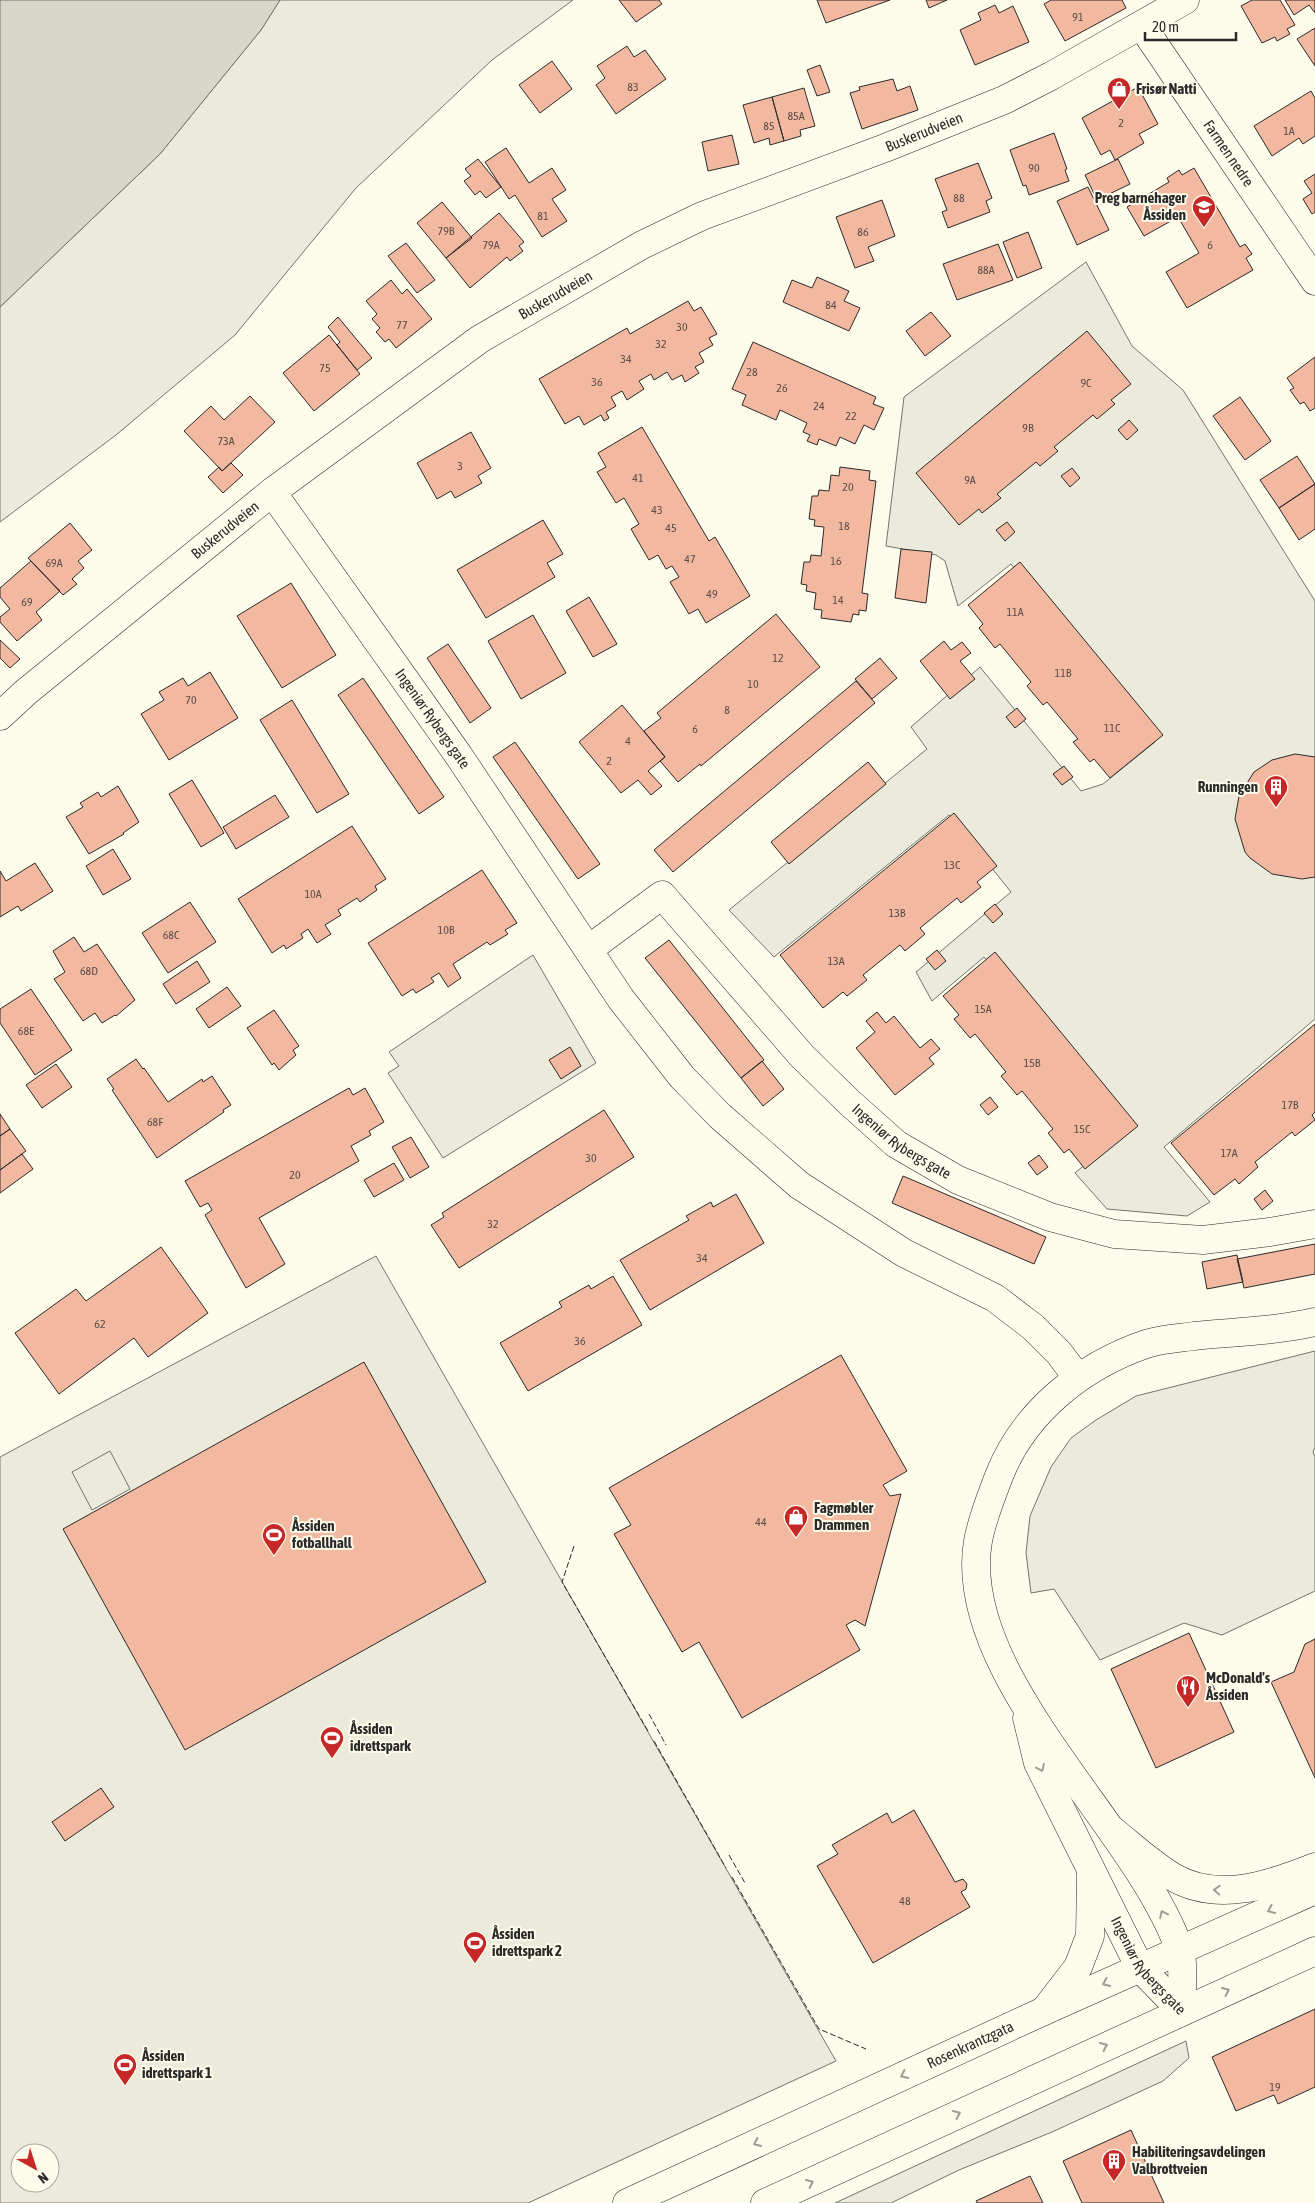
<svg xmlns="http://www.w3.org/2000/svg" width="1315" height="2203" font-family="'Asap Condensed',sans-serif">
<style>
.green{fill:#ecebdb;stroke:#74746e;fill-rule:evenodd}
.parking{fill:#eceadb;stroke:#74746e}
.water{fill:#d8d7c9;stroke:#74746e}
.building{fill:#f2b8a0;stroke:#2b2b2b}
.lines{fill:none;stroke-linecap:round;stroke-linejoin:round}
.street-casing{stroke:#2b2b2b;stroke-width:29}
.secondary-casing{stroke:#2b2b2b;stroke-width:29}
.primary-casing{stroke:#2b2b2b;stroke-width:29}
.street{stroke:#fdfbea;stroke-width:28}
.secondary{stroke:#fdfbea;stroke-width:28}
.primary{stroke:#fdfbea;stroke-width:28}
.fence{stroke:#2b2b2b;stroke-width:1;stroke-dasharray:6 2.5;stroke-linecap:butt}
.oneway{stroke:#9e9d94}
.labels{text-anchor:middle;stroke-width:4;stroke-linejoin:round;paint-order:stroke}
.number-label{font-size:12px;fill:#5d4e48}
.poi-label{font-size:15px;font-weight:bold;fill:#2b2b2b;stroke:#fdfbea;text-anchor:start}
.street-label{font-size:15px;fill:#2b2b2b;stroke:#fdfbea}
</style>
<rect width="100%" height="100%" fill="#fdfbea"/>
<path class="green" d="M280 0H573L492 60 356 188 235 335 116 435 0 522V307L160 154 261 30Z
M1086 262 1132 346 1183 390 1315 601V1019L1164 1147 1210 1202 1187 1216 1107 1209 1075 1173 1127 1129 984 957 932 1001 916 972 1011 892 949 815 774 957 729 910 927 749 911 727 980 667 1081 791 1103 784 1155 742 1011 564 958 606 945 561 936 555 886 546 904 397Z
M376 1256 836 2061 528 2203H0V1457ZM20 2153H50V2183H20Z
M1186 2041 1189 2058 1163 2081 1052 2132 959 2170 891 2203H835Z"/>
<path class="parking" d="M533 955 596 1063 443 1158 388 1073 399 1066 389 1052Z
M1315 1351V1447L1313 1452 1315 1457V1591L1222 1635 1184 1623 1100 1660 1054 1589 1031 1593 1026 1553 1030 1516 1051 1467 1071 1438 1096 1420 1136 1396Z
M110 1451 130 1489 92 1510 72 1472Z"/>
<path class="water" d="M0 0H280L261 30 160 154 0 307Z"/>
<path class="building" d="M619 0H659L662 4 636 22Z
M817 0H890L826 23Z
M926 0H947L929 8Z
M1051 0H1122L1126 8 1065 41 1044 4Z
M1252 0H1280L1295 25 1287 29 1290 34 1277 41 1275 37 1262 43 1241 6Z
M1285 0H1315V13L1309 5 1294 15Z
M995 5 999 13 1013 6 1029 42 975 65 960 30 981 20 978 13Z
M1315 28V66L1297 39Z
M627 46 634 57 645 50 666 79 616 114 596 85 605 78 597 66Z
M552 61 572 89 540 113 519 85Z
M820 65 830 92 817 96 807 70Z
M893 79 897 91 910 86 918 110 862 129 850 93 860 90 859 87Z
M1138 87 1158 124 1139 134 1144 143 1115 160 1110 150 1101 155 1082 118Z
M804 88 815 126 800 130 801 136 784 141 772 97Z
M1311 91 1315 98V136L1303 144 1299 138 1272 156 1254 126Z
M772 97 784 141 770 145 769 138 754 143 743 105Z
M1054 133 1067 169 1065 170 1069 181 1029 195 1026 185 1023 186 1010 150Z
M732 135 739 164 708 171 702 142Z
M506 148 529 183 552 168 566 190 552 199 567 221 542 237 515 195 509 199 485 162Z
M478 159 501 187 486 198 480 191 475 195 464 181 471 176 465 169Z
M1118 159 1130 184 1097 200 1085 175Z
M978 163 992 198 986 201 990 212 948 228 942 212 947 210 935 179Z
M1194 168 1240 247 1245 244 1252 254 1246 258 1253 270 1187 308 1166 272 1199 253 1178 217 1144 236 1127 207 1169 182 1167 178 1179 170 1182 175Z
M1315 174V212L1312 214 1303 199 1312 193 1304 181Z
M1088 187 1109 230 1077 245 1057 201Z
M882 200 895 236 868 247 874 261 855 268 836 217Z
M442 202 472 238 446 258 417 223Z
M499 213 524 242 519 246 523 251 510 261 507 257 470 288 446 258Z
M1028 232 1042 268 1017 278 1003 242Z
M406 243 435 280 417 293 388 256Z
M998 244 1013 280 957 300 943 264Z
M817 277 849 291 844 301 860 308 849 331 783 302 792 280 812 288Z
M391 280 402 294 407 289 432 319 396 348 389 339 385 342 376 332 380 328 372 319 377 314 366 301Z
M688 301 694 311 701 307 717 334 709 338 713 345 699 353 704 362 695 367 699 373 685 382 682 375 672 380 667 372 654 380 651 374 639 381 644 389 627 400 622 391 611 397 616 406 606 412 609 418 604 421 601 415 584 425 579 416 565 424 539 379 627 328 630 334Z
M931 312 951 336 925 356 906 331Z
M338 317 372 358 357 370 337 345 340 342 328 327Z
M1087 331 1131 384 1111 400 1115 404 1097 419 1093 415 1054 447 1058 451 1040 466 1036 462 997 494 1001 498 982 513 979 509 959 525 916 473Z
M329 335 360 374 314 411 283 373Z
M753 342 876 397 873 404 884 408 874 430 864 425 855 444 840 437 836 446 819 439 817 445 807 441 810 435 803 432 807 423 780 410 776 420 742 405 746 395 732 389Z
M1315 357V408L1310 411 1304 402 1300 404 1290 390 1294 388 1287 378Z
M250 396 275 422 222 471 184 431 211 406 224 420Z
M1240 397 1271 441 1245 460 1213 416Z
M1129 420 1138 430 1127 440 1118 430Z
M642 427 709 541 715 537 750 596 706 623 698 609 689 614 670 582 679 577 672 566 666 569 658 555 649 560 631 529 639 524 624 498 616 503 597 472 606 467 598 453Z
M471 432 491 468 478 476 482 483 455 498 451 491 437 499 417 463Z
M1297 456 1315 484 1279 508 1260 480Z
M231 463 243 475 223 493 208 477 219 467 222 471Z
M840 467 870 471 869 480 876 481 862 593 868 594 866 611 859 610V615L853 614 851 622 821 618 822 610 814 609 816 593 806 591 807 585 801 584 804 562H810L811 555 821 556 824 527 814 526 815 520 809 519 812 496H818L819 490 829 491 831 475 839 476Z
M1072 468 1080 478 1070 487 1061 476Z
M1315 484V529L1299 540 1279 508Z
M543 520 563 554 547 563 555 577 486 618 457 570Z
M1007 522 1015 532 1005 541 996 530Z
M70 523 92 550 78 561 84 568 72 579 77 584 63 595 28 558Z
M901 549 932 552 926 603 895 598Z
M31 561 60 591 36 612 42 620 17 641 0 622V617L10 609 0 597V588Z
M1020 562 1163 735 1110 778 1094 759 1090 762 1073 742 1078 739 1047 702 1043 705 1027 686 1031 682 1000 644 995 648 979 628 983 624 968 605Z
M291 583 336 655 282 688 237 616Z
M589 597 617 644 593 657 566 611Z
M776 614 820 667 701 766 700 764 678 782 660 761 665 757 644 731 661 718 657 713Z
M533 615 566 673 521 699 488 641Z
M0 640 20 659 10 668 0 658Z
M944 641 951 650 962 642 971 653 960 661 975 679 950 699 920 661Z
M448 644 491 708 470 723 427 658Z
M880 658 897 678 872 699 855 679Z
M210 672 238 718 169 760 141 714 164 700 159 692 183 678 188 686Z
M363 678 444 797 419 814 338 695Z
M856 681 875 703 673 872 654 850Z
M292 700 349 794 317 813 260 720Z
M622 705 665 757 648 771 662 786 651 795 638 780 621 793 579 742Z
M1017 708 1026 719 1015 728 1006 717Z
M515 742 600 864 578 879 493 757Z
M1295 754 1315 757V877L1302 879 1272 874 1250 858 1245 852 1235 819 1239 796 1254 772 1272 760Z
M868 762 886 784 789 864 771 842Z
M1064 766 1073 777 1062 785 1053 774Z
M192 780 224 833 201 847 169 794Z
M118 786 139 822 123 833 124 834 89 854 66 817 83 807 80 803 98 792 101 797Z
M275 795 289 817 236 849 223 827Z
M954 813 997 866 977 882 981 887 961 903 957 898 920 928 925 934 905 951 900 945 863 975 867 980 847 996 843 992 823 1008 780 955Z
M352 826 386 879 375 886 377 890 360 902 357 898 338 910 341 915 325 925 331 934 317 943 308 929 301 934 303 938 286 949 284 945 272 953 238 899Z
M113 849 131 879 103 895 86 866Z
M35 863 53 891 21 911 18 906 0 917V871L6 881Z
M482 870 517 923 505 930 508 934 490 945 487 942 453 964 461 978 448 987 439 973 431 978 434 982 416 993 413 989 402 996 368 943Z
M190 902 216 942 168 973 142 933Z
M995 904 1003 914 993 923 984 913Z
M74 937 84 952 97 944 135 1000 116 1016 115 1015 102 1023 95 1013 83 1021 54 979 65 972 53 951Z
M669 940 764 1060 741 1078 645 958Z
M937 950 946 961 935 970 926 959Z
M995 952 1138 1126 1085 1169 1069 1149 1064 1153 1048 1133 1053 1129 1022 1091 1017 1095 1001 1076 1006 1072 975 1034 970 1038 954 1019 959 1015 943 996Z
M197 961 210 982 176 1004 163 984Z
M227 987 241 1006 209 1028 196 1009Z
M31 989 72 1050 35 1075 0 1023V1009Z
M274 1010 299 1046 293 1050 296 1055 279 1070 274 1063 272 1065 247 1028Z
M877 1012 886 1023 894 1016 920 1048 931 1039 940 1049 929 1058 934 1064 895 1095 856 1048 875 1032 866 1021Z
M1315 1024V1112L1312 1115 1315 1120 1295 1136 1292 1132 1255 1162 1258 1167 1239 1184 1235 1179 1214 1195 1171 1143Z
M570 1047 581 1066 561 1079 549 1060Z
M136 1059 143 1069 144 1068 168 1102 202 1079 203 1082 212 1076 231 1105 223 1110 224 1112 157 1158 112 1090 114 1089 107 1079Z
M762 1061 784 1089 763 1106 741 1078Z
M56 1064 72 1087 42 1108 26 1085Z
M349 1088 353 1095 365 1088 384 1122 369 1131 371 1135 351 1146 359 1161 259 1218 285 1264 246 1288 205 1215 212 1210 208 1203 200 1207 185 1181Z
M990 1097 998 1107 988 1115 980 1105Z
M604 1110 634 1157 459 1268 431 1225 444 1217 442 1213Z
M0 1114 10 1129 0 1136Z
M10 1129 26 1151 0 1170V1136Z
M411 1137 429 1167 410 1178 392 1147Z
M22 1154 33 1169 0 1193V1170Z
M1039 1155 1048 1167 1037 1175 1028 1163Z
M394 1163 404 1180 374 1197 364 1180Z
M903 1176 1046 1237 1034 1264 892 1203Z
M1265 1190 1273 1201 1262 1210 1254 1199Z
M736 1194 764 1243 650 1310 620 1260 689 1220 686 1216 711 1202 713 1207Z
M1315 1244V1274L1244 1288 1237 1259Z
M161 1247 208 1313 148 1357 134 1338 59 1394 15 1333 76 1289 86 1301Z
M1237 1255 1243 1282 1207 1289 1202 1262Z
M613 1276 642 1325 528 1391 500 1343 562 1307 559 1302 589 1285 591 1289Z
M841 1355 907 1471 883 1485 890 1496 901 1494 865 1626 855 1620 846 1625 860 1650 742 1718 699 1642 682 1652 614 1534 631 1525 609 1488Z
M364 1362 486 1582 185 1750 63 1529Z
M1189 1633 1234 1732 1156 1768 1111 1669Z
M1315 1639V1778L1271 1682 1294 1672 1305 1644Z
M101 1788 114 1807 65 1841 52 1822Z
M914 1810 955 1882 963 1879 967 1884 966 1889 961 1892 970 1907 873 1963 817 1866 838 1854 832 1845 887 1813 892 1823Z
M1315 2009V2087L1278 2104 1274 2095 1236 2111 1212 2057Z
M1131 2130 1164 2203H1082L1063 2161Z
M1030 2176 1043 2203H977L976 2201Z"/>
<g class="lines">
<g class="street-casing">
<g id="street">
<path id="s1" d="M1142 26 1315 281"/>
<path id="s2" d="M272 492 459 756 621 999 682 1077 720 1116 799 1185 904 1253 995 1298 1033 1327 1059 1353 1077 1377"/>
<path id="s3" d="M589 949 662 895 802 1056 849 1102 896 1144 958 1180 1050 1217 1114 1234 1203 1240 1270 1232 1315 1224"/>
<path id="s4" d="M1027 1718 1038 1763 1140 1968 1182 2011"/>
<path d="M1044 2011 1078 1967 1090 1936 1091 1875"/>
<path d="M1182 2011C1181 1994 1185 1963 1179 1948 1135 1825 955 1675 978 1541 982 1519 991 1497 999 1476 1024 1412 1082 1366 1146 1344 1161 1339 1179 1338 1194 1336 1234 1332 1276 1331 1315 1322"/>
</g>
</g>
<g class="secondary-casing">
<g id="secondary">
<path id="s5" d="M0 716 26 692 272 492 480 339 642 245 702 216 885 148 1004 100 1051 76 1185 0"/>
</g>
</g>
<g class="primary-casing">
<g id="primary">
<path d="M1112 1830C1132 1846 1151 1864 1173 1877 1218 1903 1270 1885 1315 1867"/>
<path id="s6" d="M627 2203 1044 2011 1315 1890"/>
<path d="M765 2203 1315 1951"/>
</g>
</g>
<use href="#street" class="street"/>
<use href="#secondary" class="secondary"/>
<use href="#primary" class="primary"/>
<path class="fence" d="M574 1546 562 1582 648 1731
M649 1714 666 1745
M654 1741 726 1868
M729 1855 745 1883
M732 1877 819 2029 866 2049"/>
</g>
<defs><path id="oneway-chevron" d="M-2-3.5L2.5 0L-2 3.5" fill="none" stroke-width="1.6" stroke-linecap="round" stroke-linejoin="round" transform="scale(1.25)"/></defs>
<g class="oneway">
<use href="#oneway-chevron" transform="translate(1041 1768) rotate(65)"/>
<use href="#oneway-chevron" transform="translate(1217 1890) rotate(-177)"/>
<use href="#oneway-chevron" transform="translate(1271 1910) rotate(156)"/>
<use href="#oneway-chevron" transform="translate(1163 1914) rotate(-115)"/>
<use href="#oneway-chevron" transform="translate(1106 1983) rotate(156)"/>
<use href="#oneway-chevron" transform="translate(1226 1991) rotate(-24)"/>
<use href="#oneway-chevron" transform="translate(1104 2046) rotate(-25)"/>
<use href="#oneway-chevron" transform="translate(904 2075) rotate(155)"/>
<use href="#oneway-chevron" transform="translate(957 2114) rotate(-25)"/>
<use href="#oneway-chevron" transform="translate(757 2143) rotate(155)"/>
<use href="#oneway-chevron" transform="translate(810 2183) rotate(-25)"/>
</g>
<defs>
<g id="shop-pin" transform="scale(1.25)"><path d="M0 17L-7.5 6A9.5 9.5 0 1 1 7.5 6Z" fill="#c62828" stroke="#fdfbea"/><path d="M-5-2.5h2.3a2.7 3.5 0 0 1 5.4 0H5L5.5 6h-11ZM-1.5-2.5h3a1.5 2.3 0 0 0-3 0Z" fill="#fff"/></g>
<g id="school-pin" transform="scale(1.25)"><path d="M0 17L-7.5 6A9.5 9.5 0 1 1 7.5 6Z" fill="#c62828" stroke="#fdfbea"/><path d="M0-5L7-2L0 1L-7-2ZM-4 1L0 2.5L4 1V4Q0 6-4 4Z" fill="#fff"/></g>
<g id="building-pin" transform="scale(1.25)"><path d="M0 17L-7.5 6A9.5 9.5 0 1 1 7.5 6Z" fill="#c62828" stroke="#fdfbea"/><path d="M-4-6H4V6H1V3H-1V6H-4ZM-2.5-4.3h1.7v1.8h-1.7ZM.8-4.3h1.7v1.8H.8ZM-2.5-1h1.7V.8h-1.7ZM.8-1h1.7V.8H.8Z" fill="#fff"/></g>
<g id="stadium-pin" transform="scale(1.25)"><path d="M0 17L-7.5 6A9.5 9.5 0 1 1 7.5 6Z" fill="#c62828" stroke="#fdfbea"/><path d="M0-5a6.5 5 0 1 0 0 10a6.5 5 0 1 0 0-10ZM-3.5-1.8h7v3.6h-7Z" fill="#fff"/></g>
<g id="restaurant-pin" transform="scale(1.25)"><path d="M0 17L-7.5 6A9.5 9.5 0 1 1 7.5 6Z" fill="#c62828" stroke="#fdfbea"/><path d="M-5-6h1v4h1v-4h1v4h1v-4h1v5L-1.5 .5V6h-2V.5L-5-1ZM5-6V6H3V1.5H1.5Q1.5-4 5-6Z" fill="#fff"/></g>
</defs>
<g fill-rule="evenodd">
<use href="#shop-pin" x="1119" y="89"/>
<use href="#school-pin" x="1204" y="207"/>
<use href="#building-pin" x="1276" y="787"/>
<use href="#shop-pin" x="796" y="1517"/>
<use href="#stadium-pin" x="274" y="1535"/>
<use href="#restaurant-pin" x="1188" y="1687"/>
<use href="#stadium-pin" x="332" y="1738"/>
<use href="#stadium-pin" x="475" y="1943"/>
<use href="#stadium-pin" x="125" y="2065"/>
<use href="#building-pin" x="1114" y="2161"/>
</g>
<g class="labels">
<g class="number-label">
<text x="1078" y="21">91</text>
<text x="633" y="91">83</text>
<text x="796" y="120">85A</text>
<text x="1121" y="127">2</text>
<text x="769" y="130">85</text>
<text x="1289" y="135">1A</text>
<text x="1034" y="172">90</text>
<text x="959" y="202">88</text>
<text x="543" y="220">81</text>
<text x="446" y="235">79B</text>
<text x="863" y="236">86</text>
<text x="491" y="249">79A</text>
<text x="1210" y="249">6</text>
<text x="986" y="274">88A</text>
<text x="831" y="309">84</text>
<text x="402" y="329">77</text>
<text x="682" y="331">30</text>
<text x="661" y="348">32</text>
<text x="626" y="363">34</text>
<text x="325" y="372">75</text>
<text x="752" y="376">28</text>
<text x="597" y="386">36</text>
<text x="1086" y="387">9C</text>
<text x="782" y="392">26</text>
<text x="819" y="410">24</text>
<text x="851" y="420">22</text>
<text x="1028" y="432">9B</text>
<text x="226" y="445">73A</text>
<text x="460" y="470">3</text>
<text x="638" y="482">41</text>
<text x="970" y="484">9A</text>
<text x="848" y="491">20</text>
<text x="657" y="514">43</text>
<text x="844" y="530">18</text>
<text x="671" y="532">45</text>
<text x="690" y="563">47</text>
<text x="836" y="565">16</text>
<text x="54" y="567">69A</text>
<text x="712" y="598">49</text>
<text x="838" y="604">14</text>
<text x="27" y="606">69</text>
<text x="1015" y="616">11A</text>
<text x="778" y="662">12</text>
<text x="1063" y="677">11B</text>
<text x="753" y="688">10</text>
<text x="191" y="704">70</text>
<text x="727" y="714">8</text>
<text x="1112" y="732">11C</text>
<text x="695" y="733">6</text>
<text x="628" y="745">4</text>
<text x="609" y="765">2</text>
<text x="952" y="869">13C</text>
<text x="313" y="898">10A</text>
<text x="897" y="917">13B</text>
<text x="446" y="934">10B</text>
<text x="171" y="939">68C</text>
<text x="836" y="965">13A</text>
<text x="89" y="975">68D</text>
<text x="983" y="1013">15A</text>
<text x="26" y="1035">68E</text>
<text x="1032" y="1067">15B</text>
<text x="1290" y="1109">17B</text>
<text x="155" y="1126">68F</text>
<text x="1082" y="1133">15C</text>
<text x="1229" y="1157">17A</text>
<text x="591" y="1162">30</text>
<text x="295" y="1179">20</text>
<text x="493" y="1228">32</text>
<text x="702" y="1262">34</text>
<text x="100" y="1328">62</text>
<text x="580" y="1345">36</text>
<text x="761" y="1526">44</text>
<text x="905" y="1905">48</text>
<text x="1275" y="2091">19</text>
</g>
<g class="poi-label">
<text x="1136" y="94">Frisør Natti</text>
<text x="1186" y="203" text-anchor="end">Preg barnehager<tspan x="1186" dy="17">Åssiden</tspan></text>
<text x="1258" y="792" text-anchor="end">Runningen</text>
<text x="814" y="1513">Fagmøbler<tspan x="814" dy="17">Drammen</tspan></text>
<text x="292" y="1531">Åssiden<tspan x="292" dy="17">fotballhall</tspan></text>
<text x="1206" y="1683">McDonald's<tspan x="1206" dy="17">Åssiden</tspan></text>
<text x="350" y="1734">Åssiden<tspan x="350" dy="17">idrettspark</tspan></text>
<text x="492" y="1939">Åssiden<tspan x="492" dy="17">idrettspark 2</tspan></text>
<text x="142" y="2061">Åssiden<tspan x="142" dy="17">idrettspark 1</tspan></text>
<text x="1132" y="2157">Habiliteringsavdelingen<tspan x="1132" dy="17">Valbrottveien</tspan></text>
</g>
<g class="street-label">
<text dy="5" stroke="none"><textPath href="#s5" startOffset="1102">Buskerudveien</textPath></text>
<text dy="5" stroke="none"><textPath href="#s1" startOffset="154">Farmen nedre</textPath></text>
<text dy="5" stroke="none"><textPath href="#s5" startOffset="698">Buskerudveien</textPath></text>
<text dy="5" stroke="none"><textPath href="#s5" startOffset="292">Buskerudveien</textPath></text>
<text dy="5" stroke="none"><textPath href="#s2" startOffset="278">Ingeniør Rybergs gate</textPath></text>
<text dy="5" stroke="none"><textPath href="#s3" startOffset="436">Ingeniør Rybergs gate</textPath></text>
<text dy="5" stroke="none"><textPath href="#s4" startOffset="278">Ingeniør Rybergs gate</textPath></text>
<text dy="5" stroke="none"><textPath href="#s6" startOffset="378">Rosenkrantzgata</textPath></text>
</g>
</g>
<g transform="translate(35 2168) rotate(141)"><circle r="24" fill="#fdfbea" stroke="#a9a89e"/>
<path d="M0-4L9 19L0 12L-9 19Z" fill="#c62828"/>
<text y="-8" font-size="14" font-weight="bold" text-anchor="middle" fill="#2b2b2b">N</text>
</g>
<path d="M1145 32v8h91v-8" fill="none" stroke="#2b2b2b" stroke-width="2.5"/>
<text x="1152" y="32" font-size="15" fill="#2b2b2b" stroke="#fdfbea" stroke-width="4" paint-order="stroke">20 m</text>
</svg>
